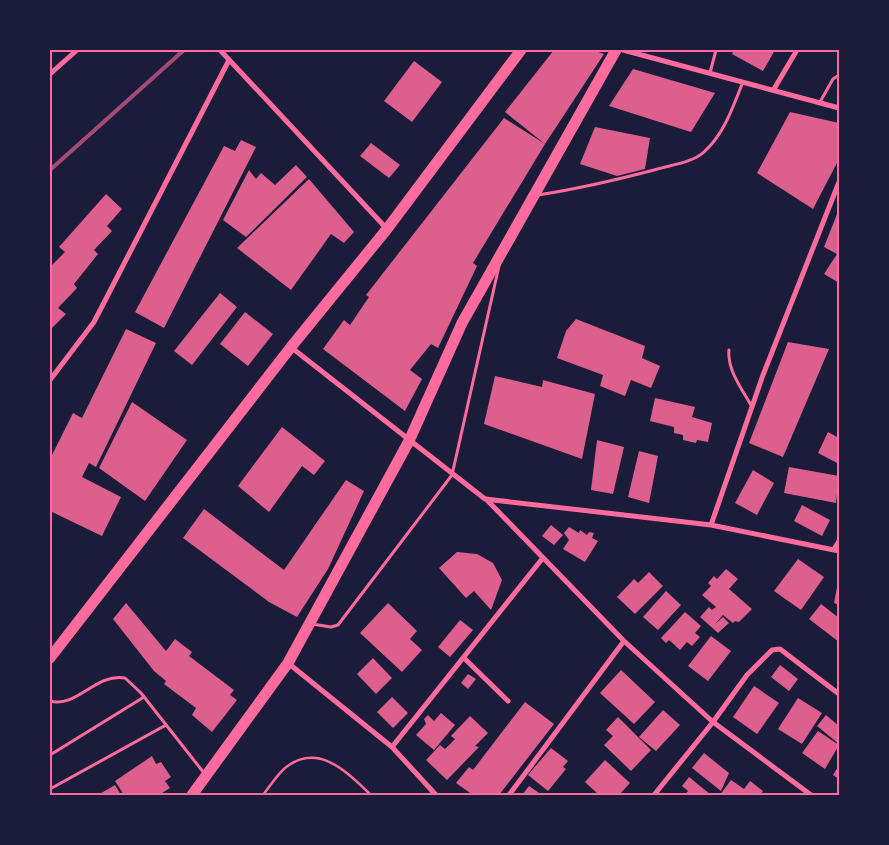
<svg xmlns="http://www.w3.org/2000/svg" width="889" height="845" font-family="Raleway,sans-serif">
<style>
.building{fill:#dd5f8e}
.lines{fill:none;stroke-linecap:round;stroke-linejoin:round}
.path{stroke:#ff6b9d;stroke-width:2.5}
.service{stroke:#ff6b9d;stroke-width:3}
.minor{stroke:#ff6b9d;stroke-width:5}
.primary{stroke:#ff6b9d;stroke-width:11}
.rail{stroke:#a44b75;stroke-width:4}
.neatline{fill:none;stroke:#ff6b9d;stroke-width:2}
</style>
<rect width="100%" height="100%" fill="#1b1b3a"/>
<path class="building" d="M554 50H593L604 54 545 144 473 263 477 266 438 348 431 344 410 370 422 379 405 411 323 349 344 320 350 325 369 297 366 295 504 118 545 144 505 112Z
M734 50H775L763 71 732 54Z
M414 61 442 82 412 122 384 101Z
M633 69 715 93 691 132 609 106Z
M790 112 839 123V159L813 209 757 173Z
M595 127 650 138 645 169 617 176 580 164Z
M241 140 256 147 164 328 135 312 224 146 235 151Z
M371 143 400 165 389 178 360 156Z
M296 165 307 177 246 237 223 220 249 170 256 179 261 173 275 185Z
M309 179 354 232 344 243 331 234 291 290 237 248Z
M106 194 122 209 107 226 112 231 94 250 98 254 74 284 77 288 58 308 66 314 50 330V264L52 265 65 252 59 247Z
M839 209V283L824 274 837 254 824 247Z
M220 293 237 307 192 365 174 351Z
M245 312 273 334 248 366 220 344Z
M576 319 645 346 642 358 660 366 651 388 631 380 625 396 600 386 603 375 557 358 566 331Z
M126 329 156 343 96 467 89 463 82 477 121 497 102 536 50 511V459L73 413 82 418Z
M788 342 829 349 783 457 749 443Z
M495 376 542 387 543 380 595 394 582 459 484 424Z
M655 398 695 407 692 417 712 423 708 442 697 440 696 443 683 440V435L674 433V427L650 421Z
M132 402 187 440 145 501 99 468Z
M282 427 325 461 314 475 302 466 269 512 238 486Z
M828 432 839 438V464L818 453Z
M597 440 624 447 613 494 591 490Z
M639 451 658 456 649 503 628 497Z
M789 467 839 476 836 503 784 493Z
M753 470 774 483 757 515 735 503Z
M346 480 364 491 328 569 297 617 269 602 183 538 204 509 284 570Z
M802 505 830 520 822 536 794 521Z
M551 525 563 535 554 545 542 536Z
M569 527 579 533 580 530 587 535 589 532 594 533 592 538 598 541 585 562 563 549 569 540 564 533Z
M457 552 477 554 493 563 502 580 491 610 474 591 466 598 439 568Z
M798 559 824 577 801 610 774 591Z
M726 569 738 579 729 589 752 609 739 622 735 621 733 623 723 615 715 624 723 617 729 623 718 633 700 617 709 607 712 610 716 607 702 595 711 586 708 583 714 576 717 579Z
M649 572 663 586 635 614 617 597 634 579 638 583Z
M838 582H839V605L834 603Z
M666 591 681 605 658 630 643 617Z
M126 603 166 651 175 639 192 652 189 656 234 690 230 695 237 700 212 732 192 715 196 708 164 684 166 681 154 671 113 619Z
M388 603 417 631 410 639 422 650 402 672 360 633Z
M821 604 839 618V642L809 619Z
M685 612 701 626 695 633 700 637 692 646 687 642 680 650 669 640 666 643 661 638Z
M460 620 473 630 450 657 438 647Z
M711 636 731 651 708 681 688 666Z
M373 658 392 678 376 694 357 674Z
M780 665 798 679 789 691 771 677Z
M621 670 655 702 634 724 600 693Z
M468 674 476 679 468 689 461 683Z
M754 686 779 703 757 734 733 717Z
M392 697 408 713 393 728 377 712Z
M798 698 822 713 802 744 778 729Z
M525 702 554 724 499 795H473L456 783 469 767 473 770Z
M663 710 680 725 656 751 639 737Z
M441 713 455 725 434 750 416 735 426 724 424 719 428 715 434 721Z
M826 715 839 726V744L817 726Z
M470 716 488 733 475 746 479 747 447 780 426 760 440 745 445 749 455 739 451 736Z
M618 717 651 750 631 771 604 745 613 736 606 730Z
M818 731 839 745 825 769 802 753Z
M551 748 568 761 563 767 566 769 548 791 528 775Z
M704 753 729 773 721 791 692 768Z
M152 756 156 764 161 762 171 777 165 781 170 788 159 795H124L115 781Z
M605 760 630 783 619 795H599L585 782Z
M839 765V779L833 775Z
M689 777 710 794 709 795H685L688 791 682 786Z
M731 780 744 789 750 781 763 791 760 795H720Z
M115 785 121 795H98Z
M529 786 542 795H522Z"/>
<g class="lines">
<path class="path" d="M263 795C270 786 277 775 285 768 318 741 348 773 371 795"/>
<path class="service" d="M710 73 716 50
M820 102 833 79 839 75
M538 195C577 189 616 180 654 170 670 165 692 163 704 152 725 133 733 106 743 82
M729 350C727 370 742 389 752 407
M312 624 331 627 338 625 452 475 499 266
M50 701C78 708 95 673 125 678L141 693 204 773
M50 755 144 697
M50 789 166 725"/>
<path class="minor" d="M220 50 387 229
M623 50 839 108
M50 74 77 50
M774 89 797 50
M292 348 485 499 711 525 839 551
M50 380 94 322 229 60
M486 499 624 641 713 722 811 795
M711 525 763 375 839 182
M834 549 839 541
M464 658 508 701
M288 663 392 747 436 795
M392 747 542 559
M509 795 624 641
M654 795 713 722 747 675 772 650 780 649 839 694"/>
<path class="primary" d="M50 658 291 347 387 229 521 50
M192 795 288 663 409 441 462 323 616 50"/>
<path class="rail" d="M50 170 184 50"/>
</g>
<rect width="889" height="845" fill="none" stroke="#1b1b3a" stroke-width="102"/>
<rect x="51" y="51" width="787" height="743" class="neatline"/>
</svg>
